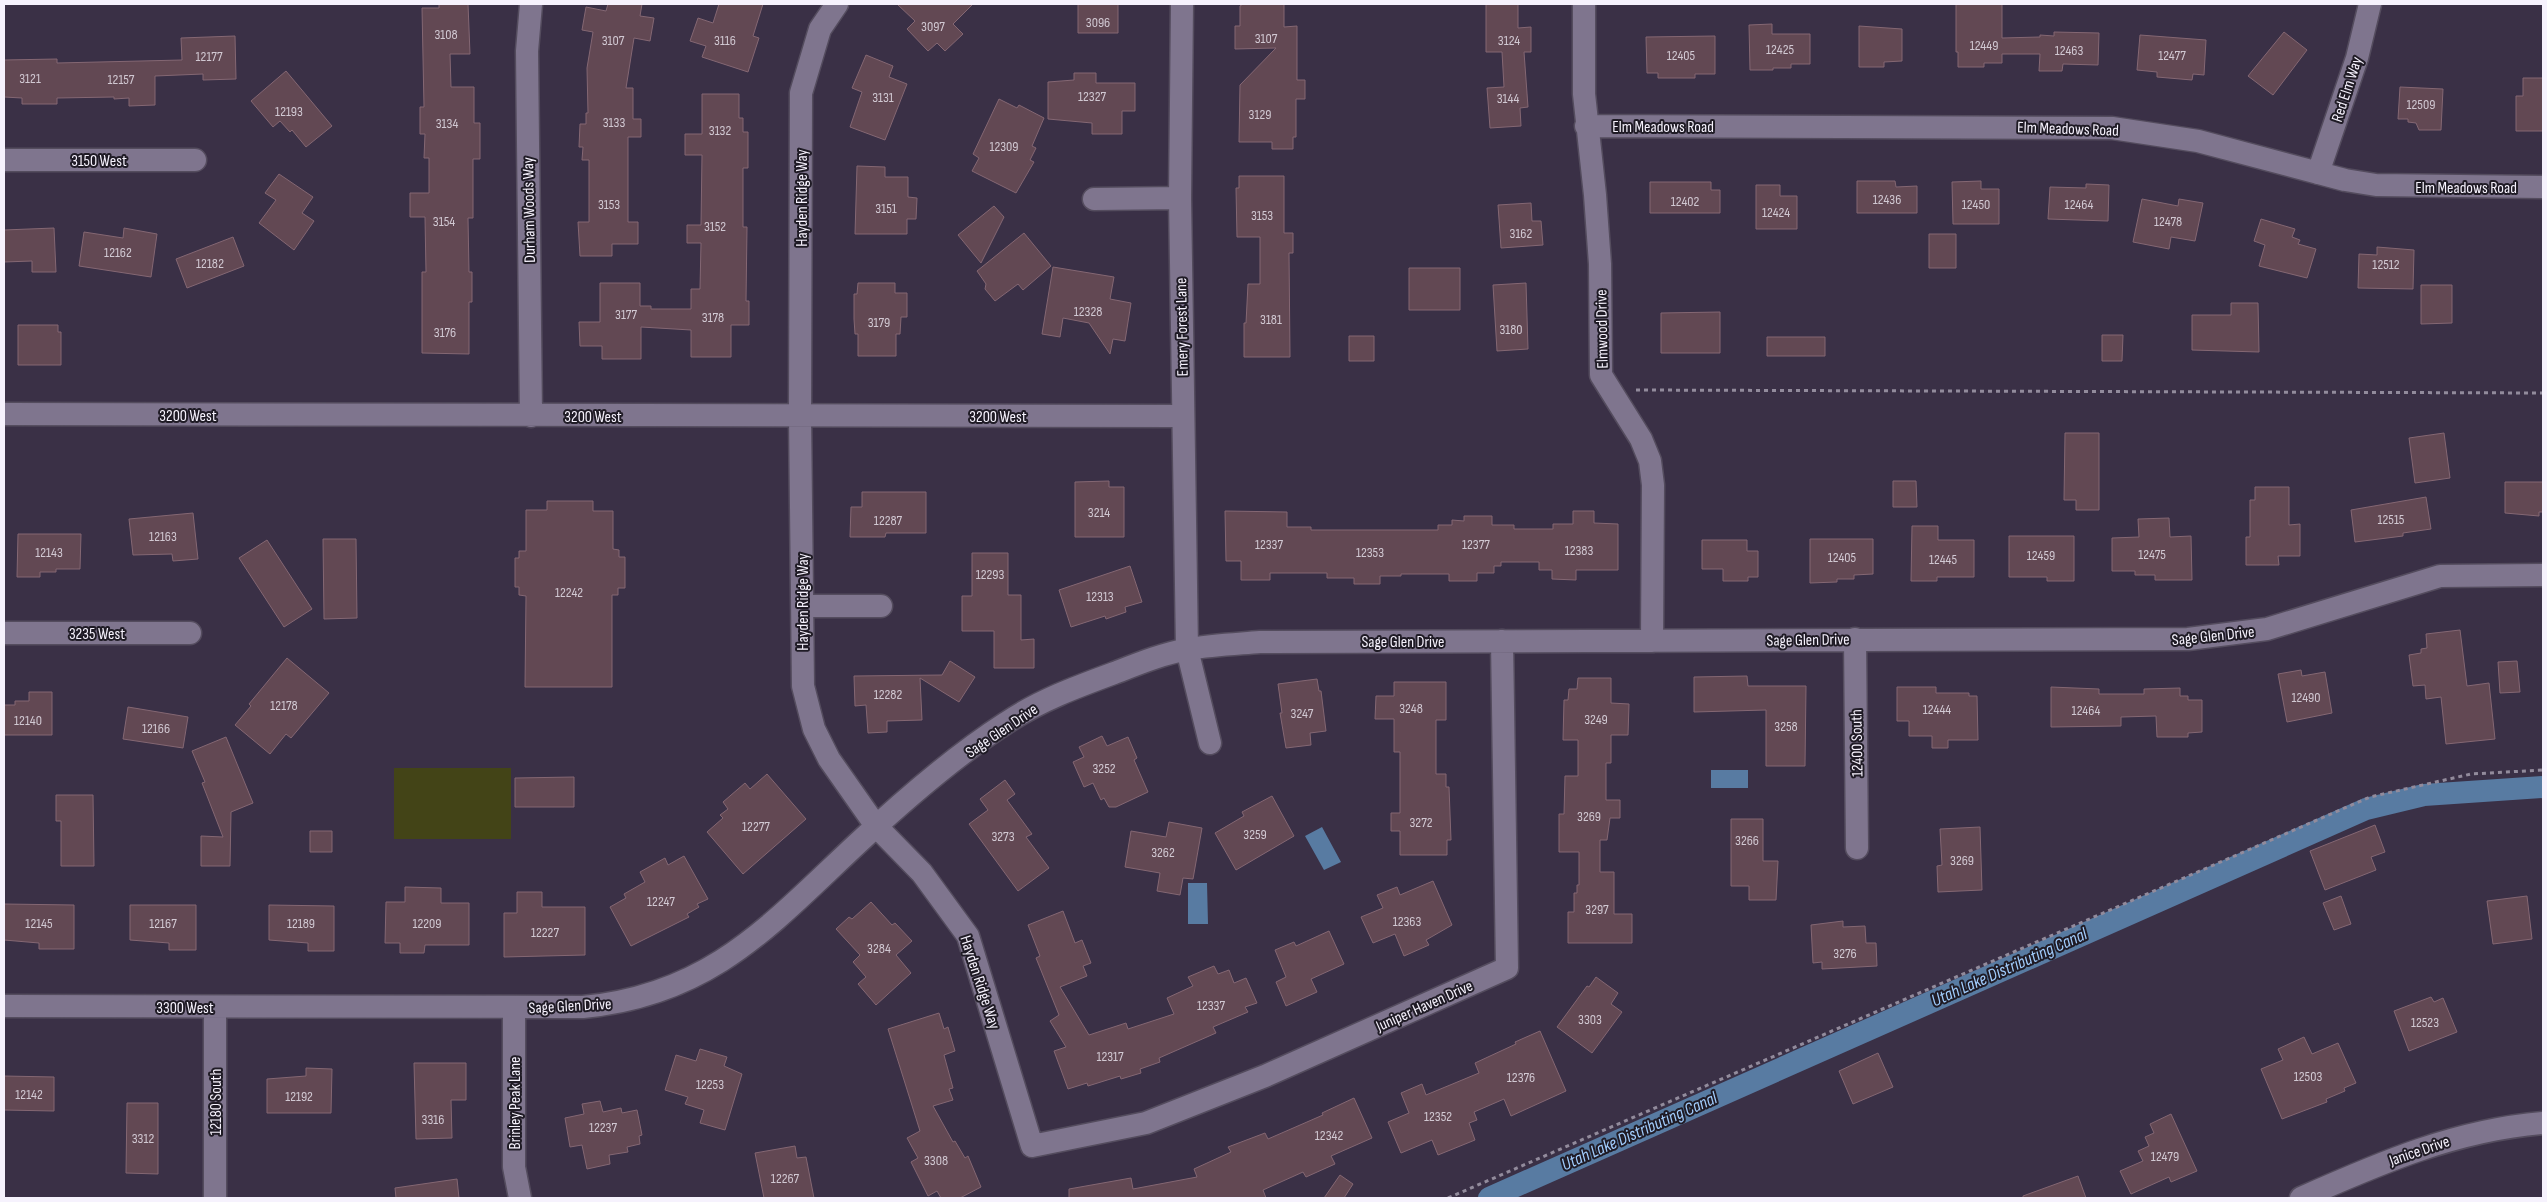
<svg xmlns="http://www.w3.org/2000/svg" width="2547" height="1202" font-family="'Sofia Sans Condensed',sans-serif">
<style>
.green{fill:#434417}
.water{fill:#587ba2}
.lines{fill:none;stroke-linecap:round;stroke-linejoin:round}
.canal{stroke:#587ba2;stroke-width:22}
.building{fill:#624853;stroke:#846773}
.street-casing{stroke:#544c5e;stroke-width:25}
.path{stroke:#928b9c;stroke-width:3;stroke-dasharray:4 4;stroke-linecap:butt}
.street{stroke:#7f758e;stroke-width:22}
.labels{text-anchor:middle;stroke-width:4;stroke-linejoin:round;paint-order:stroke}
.number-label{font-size:14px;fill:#d1c8d2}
.street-label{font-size:16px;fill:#f6f2fd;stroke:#1f1b25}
.water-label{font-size:18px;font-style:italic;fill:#a1ccfc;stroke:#1f1b25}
</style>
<rect width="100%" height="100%" fill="#3a3046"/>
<path class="green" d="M394 768H511V839H394Z"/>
<path class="water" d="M1711 770H1748V788H1711Z
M1322 827 1341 862 1324 870 1305 836Z
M1188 883H1207L1208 924H1188Z"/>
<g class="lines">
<path class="canal" d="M1489 1198 2366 809 2424 795 2543 787"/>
</g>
<path class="building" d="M439 4H468L470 54H450L451 87H474V123H480V159H473V218H468L469 272H472V302H469V354L422 353V272H426L425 217H410V193H429V158H424L425 134H420V107H424L422 8H439Z
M608 4H642L640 16 654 18 650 41 634 38 626 88H633V119H641V137H628V222H638V244H612V256H580L578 222H589V160H582L583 147H579L580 124H586V113H588L587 68 593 32 582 30 586 7 606 11Z
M719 4H763L753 36 759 38 748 72 702 57 706 46 690 41 698 18 713 23Z
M897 4H973L953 24 963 34 945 51 937 43 928 51 907 29 915 21Z
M1078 4H1118V33H1078Z
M1243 4H1284V27L1297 26V80H1305V99H1296V137H1293V149H1272V142H1239L1240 85 1276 48 1235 49V26H1240V6Z
M1486 4H1518V28L1531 27V52H1524L1528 107 1520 108 1521 126 1490 128 1487 88 1504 87 1502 52H1486Z
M1956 4H2002V38L2040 37V35L2054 36V32L2099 33 2098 65 2063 64 2062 71H2039L2040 54H2002V63H1984V67H1958V52H1956Z
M1772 24V34H1810V64H1791V68H1773V70H1750L1749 25Z
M1859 26 1902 29V61L1884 62V67H1859Z
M2284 32 2307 50 2273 95 2248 76Z
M2140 35 2206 40 2204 75 2193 74 2192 80 2157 77V72L2137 70Z
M235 36 236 79 203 80V74L155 76V105L129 106V98L114 99V97L57 98V104H22V98L4 97V60L57 59V63L182 60 181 38Z
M1715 36V74H1695V78H1658V73H1647L1646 37Z
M866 55 893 66 889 77 907 84 885 140 850 127 862 92 852 88Z
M286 71 332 126 306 147 292 130 290 132 280 121 273 127 251 101Z
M1074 73H1096V83H1135V111H1122V134H1092V123L1048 119V82L1074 80Z
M2523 78H2543V131H2516V96H2523Z
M2400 87 2443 89 2441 130H2419L2416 123 2408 122V119H2398Z
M702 94H739V118H743V132H748V168H743V227H747L746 301H749V325H731V357H691V330L641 327V359H602V346H580L579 322H600V283H640V306H651V309H691V289H700L701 243H687V225H701L702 155H685V134H702Z
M999 99 1017 108 1019 105 1044 118 1032 146 1036 148 1030 160 1034 162 1016 193 972 171 979 158 973 154Z
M857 166 885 167V177H908V197L917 198 916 219H907V234H855Z
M279 174 313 197 302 213 314 221 294 250 259 223 276 200 265 193Z
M1239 176H1284V233H1293V253H1289L1290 357H1244V323H1246L1248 284H1260V237H1237L1236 188H1239Z
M1857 181H1895L1896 187 1917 186V213H1857Z
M1981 181V189H1999V224H1953L1952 182Z
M1650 182H1711V190H1720V213H1650Z
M2086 184 2109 185 2108 221 2048 219 2050 187 2086 188Z
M1756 185H1780V196H1797V229H1756Z
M2142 199 2178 206 2179 199 2203 203 2195 241 2171 237 2169 249 2133 242Z
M1531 203 1532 221H1541L1543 245 1501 248 1498 205Z
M994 206 1004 217 981 263 958 235Z
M2261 219 2295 229 2292 237 2300 240 2298 244 2316 249 2307 278 2259 266 2265 245 2254 241Z
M54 228 56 272H32V261L4 262V230Z
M124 228 157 234 151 277 79 266 84 232 123 238Z
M1024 233 1051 266 1023 290 1018 284 995 301 985 289 986 284 977 271Z
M1929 234H1956V268H1929Z
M233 237 244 266 187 288 176 259Z
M2377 247 2414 250 2413 289 2358 288 2359 254 2377 255Z
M1053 267 1114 277 1110 299 1131 303 1125 341 1113 339 1110 354 1089 323 1063 318 1060 337 1042 334Z
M1409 268H1460V310H1409Z
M858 283H895V293H907V317H901L900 334H896V356H858V334H855L854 319V294H857Z
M1526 283 1528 349 1497 351 1493 285Z
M2421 285H2452V323L2421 324Z
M2231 303H2258L2259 352 2192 350V315H2231Z
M1720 312V353H1661V313Z
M18 325H58V332H61V365H18Z
M2102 335H2123L2122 361H2102Z
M1349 336H1374V361H1349Z
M1767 337H1825V356H1767Z
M2065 433H2099V510H2076V500H2064Z
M2444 433 2450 478 2415 483 2409 438Z
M1109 481V487H1124V537H1075V482Z
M1893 481H1916L1917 507H1893Z
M2505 482H2543V512H2539V516L2505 513Z
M2255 487H2289V525L2300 524V556H2278L2279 565H2246V537H2250V500H2255Z
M862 492H926V533H886L885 537H850L851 507H862Z
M2426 497 2431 529 2403 533V536L2355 542 2351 510Z
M547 501H593V511H613V549L619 550V557H625V588H618V595H612V687H525L526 596 519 595V587H515V558H519V551H526V510H547Z
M1225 511 1287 512V527H1311V530H1438V525H1452V520L1464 521V516H1492V525H1514V529H1553V524H1573V511H1594V523L1618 524V570H1576V580L1552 579V570H1539V562H1501V566H1494V573H1477V581H1449V574H1401V576H1380V584H1354V578H1327V573H1270V580H1241V561H1226Z
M193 513 198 559 173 561 172 554 133 555 129 519Z
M2169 518 2170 537 2191 536 2192 580H2155V575H2135V571H2112V538L2139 537 2138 519Z
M1912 526H1938V540H1974V577H1937V581H1911Z
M18 534H81L80 569H56V572H40V577H17Z
M2009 536H2074V581H2047V577H2009Z
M323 539H356L357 618 324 619Z
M1810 539H1873V574L1854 575V579H1837V582L1810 583Z
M267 540 312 609 284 627 239 558Z
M1702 540H1747V551H1758V577H1748V581H1723V569H1702Z
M972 553H1008V595H1021V640L1034 639V668H994V631H962V596H972Z
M1130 566 1142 602 1125 607 1126 612 1106 619 1105 616 1071 627 1059 590Z
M2460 630 2467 686 2489 683 2495 739 2446 744 2441 697 2426 699 2425 685 2413 686 2409 655 2421 653V649L2427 648 2426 634Z
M287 658 329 693 291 738 286 734 270 754 235 725 251 706 249 704Z
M950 661 975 677 959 702 920 678 922 720 887 721V732L868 733 866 705 855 706 854 676 942 675Z
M2517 661 2520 692 2500 693 2498 662Z
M2301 670 2302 676 2325 672 2332 713 2287 722 2278 674Z
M1747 676 1748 686H1806L1805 766H1766V710L1694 712V677Z
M1578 678H1611V703L1629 704 1628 735H1611V763H1606V800H1620V818H1610L1607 840H1600V872H1614V914H1632V943H1568V912H1574V893H1577V885H1579V852H1559V814H1564L1565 776H1578V740H1563L1564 700H1568L1569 689H1577Z
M1317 679 1319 691H1321L1326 731 1310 733 1311 745 1286 748 1280 713H1282L1278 684Z
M1394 682H1446V720H1436V774H1446V787H1449L1451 840H1447V855H1400V831H1391V813H1400V752H1394V719H1375L1376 696H1394Z
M1897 687H1936V693H1969V696H1977L1978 740H1948V748H1932V736H1909V721H1897Z
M2051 687 2099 689V694H2144V689L2180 688V696H2188V700H2202V732L2188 733V737H2157L2156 716 2121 717V726L2051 727Z
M29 692H52V735H4V705H15V701H29Z
M128 707 188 717 183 748 123 739Z
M1102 736 1107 746 1128 737 1137 758 1134 760 1148 792 1116 807H1109L1104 798 1101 800 1093 783 1084 787 1073 762 1084 757 1079 747Z
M226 737 253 803 231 812 230 866H201V836L223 837 202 783 205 782 192 751Z
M767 774 806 819 743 874 707 832 723 818 720 815 728 809 723 802 745 783 750 789Z
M574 777V807H515V778Z
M1005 780 1015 794 1007 800 1032 834 1026 837 1049 868 1018 891 969 824 988 810 980 799Z
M56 795H93L94 866H61V821H56Z
M1272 796 1294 836 1236 870 1215 833 1244 816 1242 812Z
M1731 819H1763V861H1778L1776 900H1749V886H1731Z
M1169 822 1202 828 1193 879 1183 878 1180 895 1157 891 1160 873 1125 867 1131 831 1166 837Z
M2375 825 2385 852 2371 857 2376 870 2325 890 2310 851Z
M1980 827 1982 890 1938 892 1937 866 1942 865 1940 829Z
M310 831H332V852H310Z
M684 856 708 899 697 904 699 907 687 914 689 917 631 946 610 907 626 898 624 894 645 882 640 872 665 858 668 865Z
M1433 881 1452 925 1426 940 1429 945 1404 956 1395 934 1373 943 1361 917 1383 908 1377 895 1397 887 1400 895Z
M405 887 441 888V903H469V945H425L424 953H400V943H385L386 902H405Z
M517 892H542V907H585V955L504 957V913H517Z
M2341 896 2351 924 2334 930 2323 903Z
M2527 896 2532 939 2493 944 2487 901Z
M871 902 892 925 895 923 912 941 896 955 911 973 876 1005 858 984 866 977 853 962 860 955 836 929 849 917 852 919Z
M4 904 74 905V949H39V943L4 940Z
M130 905H196V950H169V943L130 940Z
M269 905 334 906V951H308V943L269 940Z
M1063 911 1075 943 1082 940 1091 963 1083 966 1087 976 1060 987 1089 1035 1126 1023 1128 1029 1174 1014 1167 998 1193 986 1188 977 1214 966 1218 974 1229 970 1234 983 1246 978 1257 1003 1245 1007 1248 1012 1213 1027 1216 1033 1159 1058 1160 1062 1140 1069 1141 1073 1121 1079 1120 1076 1088 1086 1087 1083 1068 1089 1054 1051 1066 1047 1050 1021 1059 1015 1036 958 1040 956 1028 925Z
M1843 921V927L1865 926 1866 943H1876L1877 966 1822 969V962L1813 963 1811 925Z
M1329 931 1344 964 1311 979 1317 992 1286 1006 1276 982 1286 977 1275 950 1294 942 1296 946Z
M1596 977 1618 993 1611 1004 1622 1012 1592 1053 1557 1027 1587 986 1589 987Z
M2431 997 2434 1002 2443 998 2457 1032 2409 1051 2394 1011Z
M939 1013 944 1029 948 1027 955 1051 944 1055 953 1088 949 1089 953 1100 933 1106 953 1142 955 1141 965 1158 968 1156 981 1187 960 1198H941L937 1191 928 1196 911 1162 918 1158 907 1138 920 1131 888 1029Z
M1540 1031 1566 1091 1511 1116 1504 1099 1474 1112 1477 1120 1469 1123 1475 1140 1438 1155 1432 1140 1401 1153 1388 1122 1409 1113 1401 1093 1422 1084 1426 1095 1479 1073 1475 1063 1516 1044 1515 1042Z
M2304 1037 2312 1054 2338 1043 2356 1083 2344 1088 2345 1091 2326 1099 2327 1102 2282 1119 2261 1069 2283 1060 2278 1049Z
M700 1049 727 1057 724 1066 742 1074 725 1130 700 1123 704 1110 685 1104 688 1097 665 1090 676 1055 696 1061Z
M1878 1053 1893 1087 1853 1104 1839 1071Z
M414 1063H466V1100H451L452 1138 416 1139Z
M306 1068 332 1069 331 1113H267V1079L306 1076Z
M4 1076 54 1077V1111L4 1110Z
M1354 1098 1372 1138 1331 1156 1335 1164 1306 1177 1303 1172 1263 1190 1266 1198H1069V1189L1131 1178 1133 1189 1197 1177 1194 1169 1231 1152 1228 1147 1265 1133 1268 1139 1323 1115 1322 1113Z
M600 1101 603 1112 621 1108 622 1113 637 1110 642 1135 639 1136 640 1144 627 1147 628 1152 609 1155 610 1164 587 1169 582 1145 570 1147 565 1118 584 1114 582 1104Z
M127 1103H158V1174L126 1173Z
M2171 1114 2197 1171 2171 1182 2169 1177 2131 1194 2120 1171 2143 1161 2138 1151 2149 1146 2145 1137 2154 1133 2150 1124Z
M795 1146 797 1158 806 1157 814 1198H764L755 1153Z
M1340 1175 1353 1184 1344 1198H1324Z
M2078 1176 2086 1198H2023V1196Z
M457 1179 459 1198H396L395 1188Z"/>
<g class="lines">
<g class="street-casing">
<path id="street" d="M837 4 820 29 801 93 800 416 803 686 814 729 829 759 876 826 922 873 968 936 1032 1146 1146 1123 1265 1076 1507 968 1502 641
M1182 4 1180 198 1187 649 1210 743
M1584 4V94L1595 195 1600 264 1601 375 1641 439 1650 461 1653 485 1652 641
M1586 126 2112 128 2198 141 2345 180 2376 185 2543 187
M4 160H195
M2318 173 2357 58 2370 4
M1094 199 1180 198
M4 414 1183 416
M531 416 527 51 531 4
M803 606H881
M4 633H190
M1855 639 1857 848
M4 1006 583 1007C711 995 770 925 858 843 904 800 953 757 1006 723 1040 700 1079 686 1117 672 1140 663 1165 653 1189 649 1212 645 1236 644 1260 642L2188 639 2267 629 2440 576 2543 575
M514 1008V1167L520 1198
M215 1198V1007
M2301 1198C2380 1163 2456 1130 2543 1123"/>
</g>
<path class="path" d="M1636 390 2543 393
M1448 1198 2370 797 2471 774 2543 770"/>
<use href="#street" class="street"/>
</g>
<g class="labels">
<g class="number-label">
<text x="1098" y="27">3096</text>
<text x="933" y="31">3097</text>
<text x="446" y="39">3108</text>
<text x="1266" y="43">3107</text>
<text x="613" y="45">3107</text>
<text x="725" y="45">3116</text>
<text x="1509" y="45">3124</text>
<text x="1984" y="50">12449</text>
<text x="1780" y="54">12425</text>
<text x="2069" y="55">12463</text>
<text x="1681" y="60">12405</text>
<text x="2172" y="60">12477</text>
<text x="209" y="61">12177</text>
<text x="30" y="83">3121</text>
<text x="121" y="84">12157</text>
<text x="1092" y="101">12327</text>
<text x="883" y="102">3131</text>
<text x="1508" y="103">3144</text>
<text x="2421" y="109">12509</text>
<text x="289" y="116">12193</text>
<text x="1260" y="119">3129</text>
<text x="614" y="127">3133</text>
<text x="447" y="128">3134</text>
<text x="720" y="135">3132</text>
<text x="1004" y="151">12309</text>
<text x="1887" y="204">12436</text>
<text x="1685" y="206">12402</text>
<text x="609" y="209">3153</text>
<text x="1976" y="209">12450</text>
<text x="2079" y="209">12464</text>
<text x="886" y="213">3151</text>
<text x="1776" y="217">12424</text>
<text x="1262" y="220">3153</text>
<text x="444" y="226">3154</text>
<text x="2168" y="226">12478</text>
<text x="715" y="231">3152</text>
<text x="1521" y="238">3162</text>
<text x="118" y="257">12162</text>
<text x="210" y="268">12182</text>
<text x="2386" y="269">12512</text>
<text x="1088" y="316">12328</text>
<text x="626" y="319">3177</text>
<text x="713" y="322">3178</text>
<text x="1271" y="324">3181</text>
<text x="879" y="327">3179</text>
<text x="1511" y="334">3180</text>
<text x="445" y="337">3176</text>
<text x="1099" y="517">3214</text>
<text x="2391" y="524">12515</text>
<text x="888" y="525">12287</text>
<text x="163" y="541">12163</text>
<text x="1269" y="549">12337</text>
<text x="1476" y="549">12377</text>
<text x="1579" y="555">12383</text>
<text x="49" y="557">12143</text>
<text x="1370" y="557">12353</text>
<text x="2152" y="559">12475</text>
<text x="2041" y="560">12459</text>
<text x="1842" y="562">12405</text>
<text x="1943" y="564">12445</text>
<text x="990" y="579">12293</text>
<text x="569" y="597">12242</text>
<text x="1100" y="601">12313</text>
<text x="888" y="699">12282</text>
<text x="2306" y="702">12490</text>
<text x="284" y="710">12178</text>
<text x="1411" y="713">3248</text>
<text x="1937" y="714">12444</text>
<text x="2086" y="715">12464</text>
<text x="1302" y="718">3247</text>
<text x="1596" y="724">3249</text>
<text x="28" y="725">12140</text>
<text x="1786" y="731">3258</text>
<text x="156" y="733">12166</text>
<text x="1104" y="773">3252</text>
<text x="1589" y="821">3269</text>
<text x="1421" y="827">3272</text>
<text x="756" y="831">12277</text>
<text x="1255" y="839">3259</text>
<text x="1003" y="841">3273</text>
<text x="1747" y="845">3266</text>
<text x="1163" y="857">3262</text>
<text x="1962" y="865">3269</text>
<text x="661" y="906">12247</text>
<text x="1597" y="914">3297</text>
<text x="1407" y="926">12363</text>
<text x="39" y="928">12145</text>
<text x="163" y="928">12167</text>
<text x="301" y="928">12189</text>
<text x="427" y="928">12209</text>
<text x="545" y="937">12227</text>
<text x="879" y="953">3284</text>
<text x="1845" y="958">3276</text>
<text x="1211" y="1010">12337</text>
<text x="1590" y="1024">3303</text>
<text x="2425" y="1027">12523</text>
<text x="1110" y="1061">12317</text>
<text x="2308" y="1081">12503</text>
<text x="1521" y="1082">12376</text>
<text x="710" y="1089">12253</text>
<text x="29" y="1099">12142</text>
<text x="299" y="1101">12192</text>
<text x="1438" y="1121">12352</text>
<text x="433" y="1124">3316</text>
<text x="603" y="1132">12237</text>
<text x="1329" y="1140">12342</text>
<text x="143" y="1143">3312</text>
<text x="2165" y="1161">12479</text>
<text x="936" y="1165">3308</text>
<text x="785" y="1183">12267</text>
</g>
<g class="street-label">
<text transform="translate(2346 89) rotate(-72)" y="6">Red Elm Way</text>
<text x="1663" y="132">Elm Meadows Road</text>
<text transform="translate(2068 128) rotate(2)" y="6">Elm Meadows Road</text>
<text x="99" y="166">3150 West</text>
<text x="2466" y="193">Elm Meadows Road</text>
<text transform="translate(801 198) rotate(-90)" y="6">Hayden Ridge Way</text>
<text transform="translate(528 210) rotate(-91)" y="6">Durham Woods Way</text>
<text transform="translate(1181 327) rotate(-91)" y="6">Emery Forest Lane</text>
<text transform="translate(1601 329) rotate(-91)" y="6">Elmwood Drive</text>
<text x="188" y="421">3200 West</text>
<text x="593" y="422">3200 West</text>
<text x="998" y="422">3200 West</text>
<text transform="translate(802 602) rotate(-90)" y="6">Hayden Ridge Way</text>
<text x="97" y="639">3235 West</text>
<text transform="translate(2213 635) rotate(-6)" y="6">Sage Glen Drive</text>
<text transform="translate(1808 639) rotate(-1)" y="6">Sage Glen Drive</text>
<text x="1403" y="647">Sage Glen Drive</text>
<text transform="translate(1001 730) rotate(-34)" y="6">Sage Glen Drive</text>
<text transform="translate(1856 743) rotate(-91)" y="6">12400 South</text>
<text transform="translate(981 982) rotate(72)" y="6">Hayden Ridge Way</text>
<text transform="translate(570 1005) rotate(-3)" y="6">Sage Glen Drive</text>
<text transform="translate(1424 1005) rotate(-24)" y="6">Juniper Haven Drive</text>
<text x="185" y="1013">3300 West</text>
<text transform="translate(215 1102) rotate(-90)" y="6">12180 South</text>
<text transform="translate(514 1103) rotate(-90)" y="6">Brinley Peak Lane</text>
<text transform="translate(2419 1150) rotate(-19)" y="6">Janice Drive</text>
</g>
<g class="water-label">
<text transform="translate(2009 967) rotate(-24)" y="6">Utah Lake Distributing Canal</text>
<text transform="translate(1639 1131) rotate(-24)" y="6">Utah Lake Distributing Canal</text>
</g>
</g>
<rect width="2547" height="1202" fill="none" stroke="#f6f2fd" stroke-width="10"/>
</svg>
